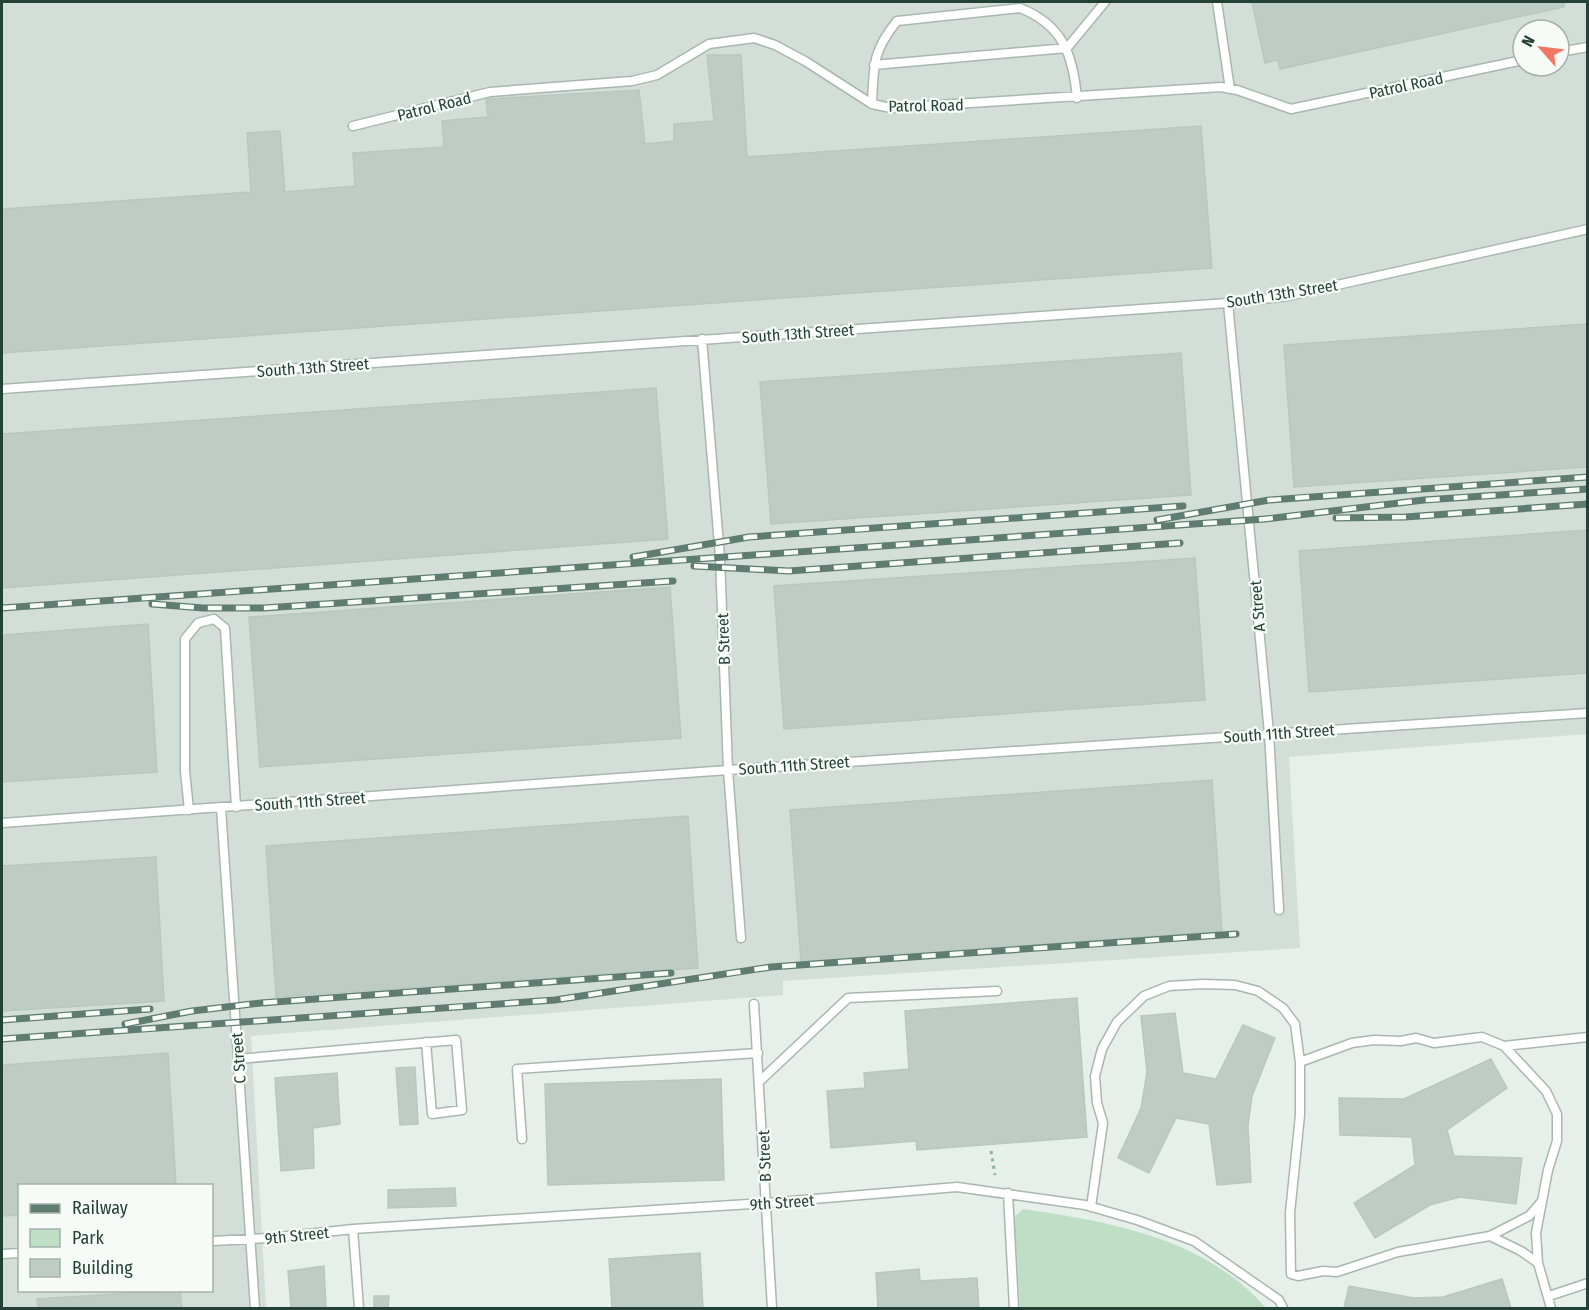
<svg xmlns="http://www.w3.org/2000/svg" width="1589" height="1310" font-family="'Fira Sans Condensed',sans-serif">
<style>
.built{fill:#d4ded9;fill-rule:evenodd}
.green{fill:#bfdfc5}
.building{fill:#beccc5;stroke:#b8c8c0;stroke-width:1.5}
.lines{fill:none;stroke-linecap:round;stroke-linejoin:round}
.lane-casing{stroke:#a8b7b1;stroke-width:11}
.path{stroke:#86b2a0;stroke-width:3;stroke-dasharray:3 4.5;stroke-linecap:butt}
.lane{stroke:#fff;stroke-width:8}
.rail-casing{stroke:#5f7c72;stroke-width:7}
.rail{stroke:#f7fbf8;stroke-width:4.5;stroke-dasharray:14;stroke-linecap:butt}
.labels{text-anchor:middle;stroke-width:4.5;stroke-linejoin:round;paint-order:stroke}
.street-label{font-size:16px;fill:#244137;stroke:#f7fbf8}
</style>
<rect width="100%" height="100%" fill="#e6efea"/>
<path class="built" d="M2 2H1587V734L1289 757 1300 948 783 981V995L251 1036 266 1308H2ZM1523 30H1559V66H1523ZM20 1186H212V1290H20Z"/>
<path class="green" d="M1023 1209C1111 1222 1205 1238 1266 1308H1020L1014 1217Z"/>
<path class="building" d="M1252 2H1564V7L1280 69 1278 60 1265 63Z
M707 55H741L747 157 1201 126 1212 268 2 353V209L251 192 247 133 280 131 285 192 355 186 353 153 444 147 442 121 488 117 486 99H489L639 90 645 144 674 141V124L714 121Z
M1587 324V467L1294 487 1284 345Z
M1181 353 1191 495 771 524 760 382Z
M656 388 668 539 2 588V434Z
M1587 530V673L1309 692 1299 551Z
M1195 558 1205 700 784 729 774 586Z
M670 587 681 738 260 767 249 617Z
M148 624 157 772 2 782V635Z
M1212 780 1222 931 801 962 790 810Z
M688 816 698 968 276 997 266 846Z
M156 857 164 1001 2 1011V866Z
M1077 998 1087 1137 917 1150 916 1141 831 1148 827 1091 865 1088 864 1073 909 1069 905 1011Z
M1175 1013 1183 1073 1216 1079 1243 1025 1275 1038 1252 1096 1248 1126 1251 1182 1217 1185 1209 1124 1176 1118 1149 1173 1118 1158 1141 1108 1147 1072 1141 1016Z
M168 1053 176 1185H20V1215L2 1216V1065Z
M1491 1059 1507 1088 1447 1130 1454 1156 1522 1158 1516 1204 1460 1197 1430 1205 1375 1238 1354 1203 1415 1165 1412 1137 1340 1135 1339 1098 1404 1099Z
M415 1067 418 1124 400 1125 396 1068Z
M337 1073 340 1124 313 1128 314 1168 281 1171 275 1078Z
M721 1079 724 1180 548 1185 545 1084Z
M455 1188 456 1206 388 1208V1190Z
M700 1253 703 1308H612L609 1259Z
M324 1266 326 1308H291L288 1271Z
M919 1269 920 1281 977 1278 979 1308H878L876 1273Z
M1502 1279 1511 1308H1344L1349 1286 1414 1298 1443 1297Z
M180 1290 182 1308H38L37 1299Z
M374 1296H389L388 1308H374Z"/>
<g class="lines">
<g class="lane-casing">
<path id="lane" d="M1217 2 1230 89
M1559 52 1588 47
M874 65 1067 48 1105 2
M872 104C874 65 872 52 897 21L1020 8C1063 25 1073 55 1077 98
M353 126 490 92 632 81 657 75 709 44 754 38 775 45 805 61 872 104 891 108 1221 87 1237 90 1291 109 1523 60
M1228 303 1269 733 1279 910
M702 339 720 557 728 770 741 938
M2 389 1228 303 1288 296 1588 229
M221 808 255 1308
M189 810 185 771V639L198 623 214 619 225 628 236 807
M2 823 728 770 1588 713
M754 1004 772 1308
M1504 1046 1546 1091 1557 1114V1141L1548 1170 1536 1233 1538 1263 1551 1308
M238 1059 456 1040 462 1110 432 1114 426 1042
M1300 1062V1115L1290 1213 1291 1274 1298 1276 1323 1271 1337 1272 1398 1252 1490 1236 1529 1216 1542 1201
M761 1080 848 998 997 991
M522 1139 517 1069 758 1053
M1008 1193 1014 1308
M1091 1207 1103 1123 1097 1103 1095 1076 1102 1049 1117 1022 1144 996 1169 986 1203 984 1235 985 1258 991 1283 1008 1295 1024 1300 1062 1352 1043 1374 1040 1401 1041 1416 1038 1434 1043 1482 1037 1504 1046 1588 1037
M353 1229 359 1308
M1490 1236 1521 1251 1538 1263
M212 1241 270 1238 353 1229 766 1203 957 1187 1085 1205 1137 1220 1194 1241 1279 1300 1283 1308
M2 1254 20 1253
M1549 1296 1588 1283"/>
</g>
<path class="path" d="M991 1151 995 1175"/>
<use href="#lane" class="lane"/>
<g class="rail-casing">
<path id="rail" d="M1336 518 1405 517 1588 504
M1157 520 1269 500 1588 477
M633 557 749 537 1183 506
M694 566 789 571 1180 543
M152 604 203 608H264L673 581
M2 608 1265 519 1424 500 1588 489
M2 1020 150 1009
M125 1024 192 1011 261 1003 671 973
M2 1039 555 1000 771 967 1236 934"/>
</g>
<use href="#rail" class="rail"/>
</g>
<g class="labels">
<g class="street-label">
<text transform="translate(1406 85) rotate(-12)" y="6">Patrol Road</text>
<text transform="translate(926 105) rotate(-1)" y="6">Patrol Road</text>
<text transform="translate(434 106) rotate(-14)" y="6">Patrol Road</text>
<text transform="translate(1282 293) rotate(-9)" y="6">South 13th Street</text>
<text transform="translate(798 333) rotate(-4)" y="6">South 13th Street</text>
<text transform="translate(313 367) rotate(-4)" y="6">South 13th Street</text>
<text transform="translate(1257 606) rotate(-95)" y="6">A Street</text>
<text transform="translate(723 639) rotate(-92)" y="6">B Street</text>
<text transform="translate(1279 733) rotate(-4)" y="6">South 11th Street</text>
<text transform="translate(794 765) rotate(-4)" y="6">South 11th Street</text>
<text transform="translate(310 801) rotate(-4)" y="6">South 11th Street</text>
<text transform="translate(238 1058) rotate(-94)" y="6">C Street</text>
<text transform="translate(764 1156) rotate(-92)" y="6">B Street</text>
<text transform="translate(782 1202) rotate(-4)" y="6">9th Street</text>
<text transform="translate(297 1235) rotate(-6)" y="6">9th Street</text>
</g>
</g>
<rect width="1589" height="1310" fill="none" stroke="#244137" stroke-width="6"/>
<rect x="18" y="1184" width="195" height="108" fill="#f7fbf8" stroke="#a3b1ab" stroke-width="1.5"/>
<rect x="30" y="1204" width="30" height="9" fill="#5f7c72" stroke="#a3b1ab" stroke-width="1.5"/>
<text x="72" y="1214" font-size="18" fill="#244137">Railway</text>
<rect x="30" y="1229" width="30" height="18" fill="#bfdfc5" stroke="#a3b1ab" stroke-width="1.5"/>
<text x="72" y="1244" font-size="18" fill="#244137">Park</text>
<rect x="30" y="1259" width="30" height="18" fill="#beccc5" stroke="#a3b1ab" stroke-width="1.5"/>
<text x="72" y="1274" font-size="18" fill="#244137">Building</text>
<g transform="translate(1541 48) rotate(298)"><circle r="28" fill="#f7fbf8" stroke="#a3b1ab" stroke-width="1.5"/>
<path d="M0-4.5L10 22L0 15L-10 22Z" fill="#f17761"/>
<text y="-9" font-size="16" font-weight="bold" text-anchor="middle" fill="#244137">N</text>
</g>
</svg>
